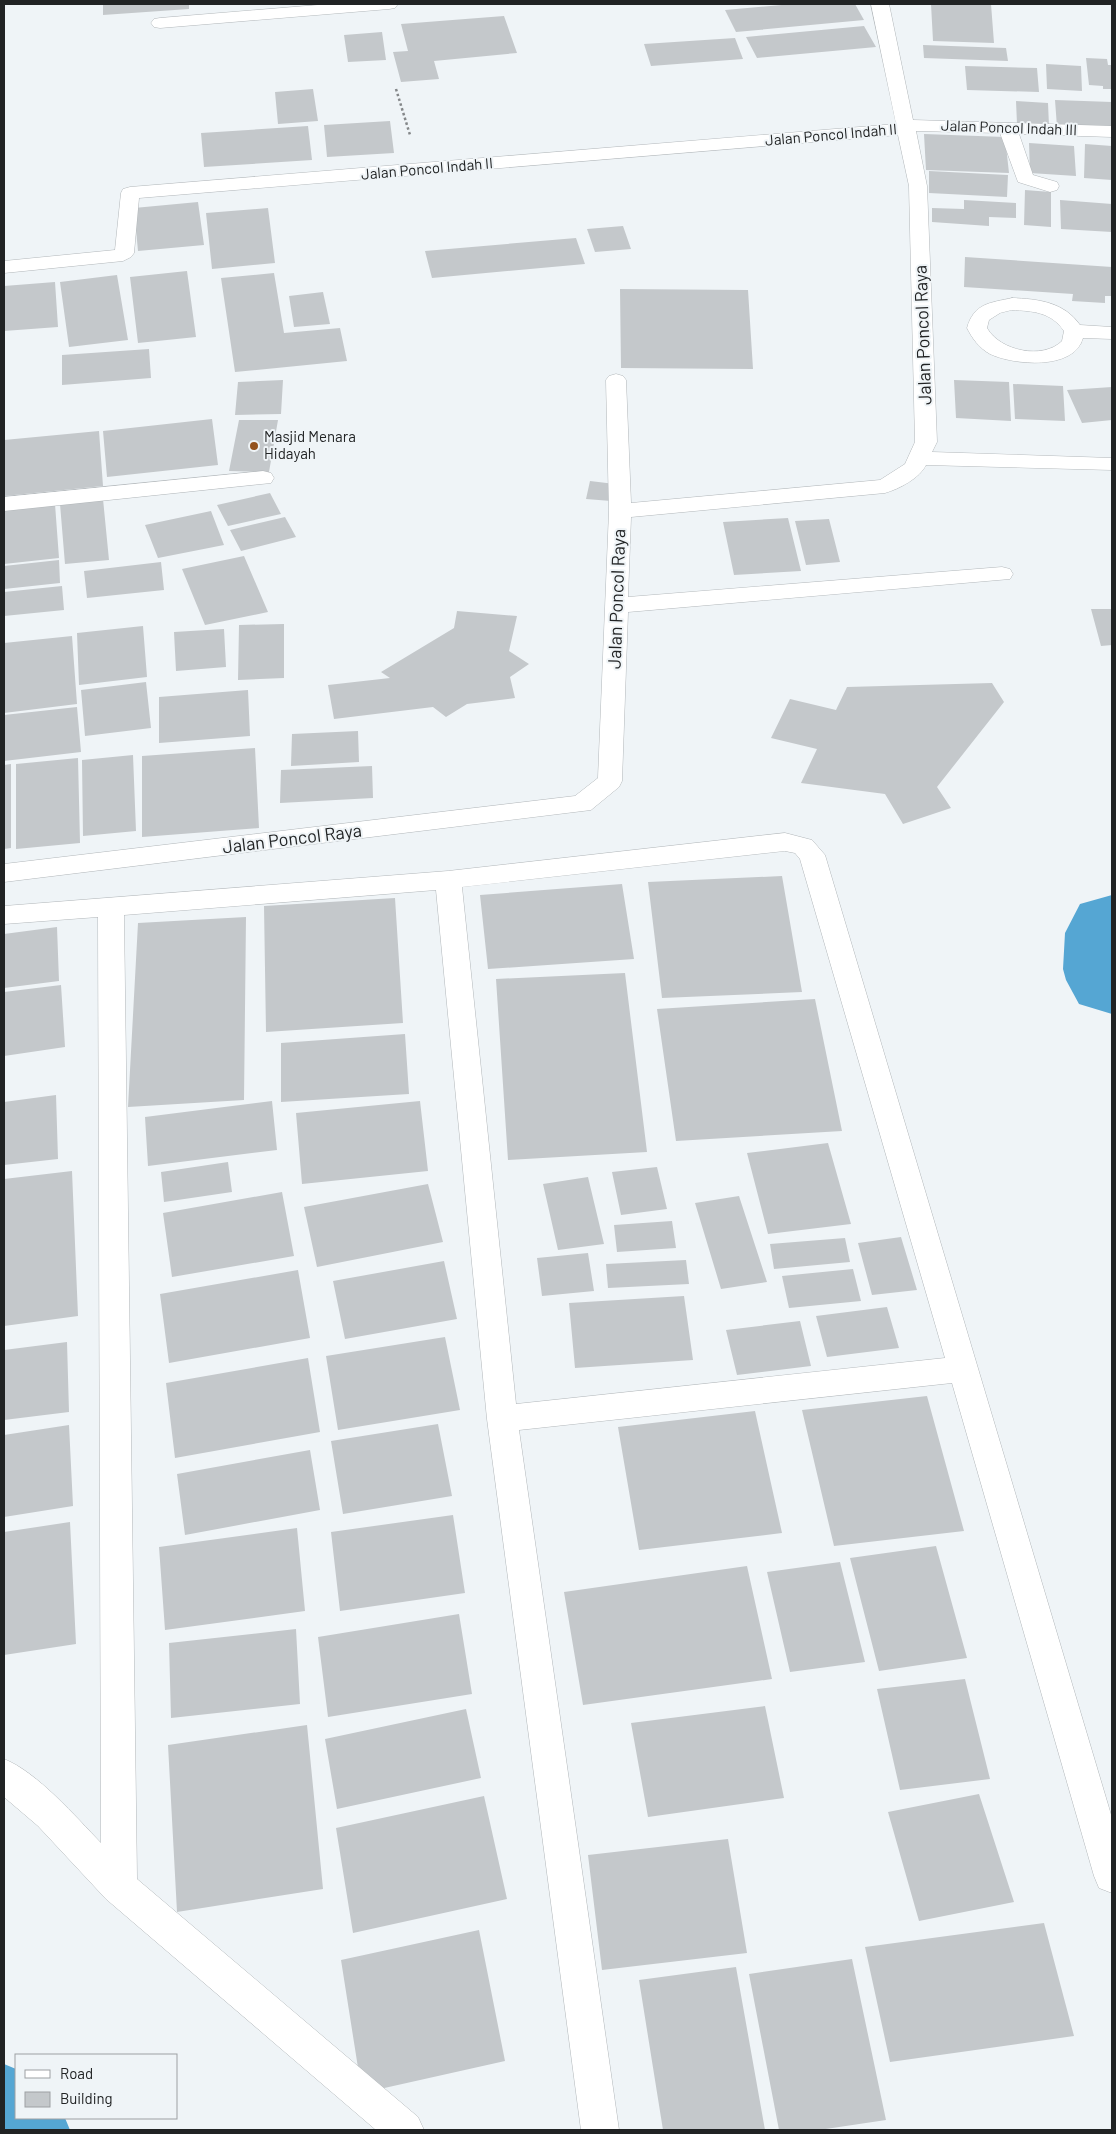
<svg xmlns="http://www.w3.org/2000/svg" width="1116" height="2134" font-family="Barlow,sans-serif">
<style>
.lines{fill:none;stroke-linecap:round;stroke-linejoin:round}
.river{fill:#55a6d3;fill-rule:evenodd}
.building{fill:#c4c8cb}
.minor-casing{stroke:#b2b7ba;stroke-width:1}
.path{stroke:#848789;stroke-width:2.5;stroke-dasharray:2.5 2.5;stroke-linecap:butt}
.minor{fill:#fff;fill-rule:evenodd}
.poi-dot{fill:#93521e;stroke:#eff4f7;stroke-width:2}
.labels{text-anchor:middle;stroke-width:4;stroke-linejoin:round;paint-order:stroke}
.far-street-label{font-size:15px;fill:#212324;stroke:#eff4f7}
.far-poi-label{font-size:15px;fill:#212324;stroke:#eff4f7;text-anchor:start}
.street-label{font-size:18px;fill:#212324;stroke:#eff4f7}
</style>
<rect width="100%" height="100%" fill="#eff4f7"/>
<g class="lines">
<path class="river" d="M1112 895V1014L1079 1004 1066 980 1063 969 1065 933 1080 904Z
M4 2064 16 2069V2118H65L70 2130H4Z"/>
</g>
<path class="building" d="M103 4H189V9L103 15Z
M793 4H855L864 20 736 32 725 10Z
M931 4H991L994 43 933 41Z
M504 16 517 53 434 61 439 79 401 82 393 52 408 51 401 24Z
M864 26 876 47 757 58 746 37Z
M382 32 386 60 348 62 344 35Z
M735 38 743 59 651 66 644 44Z
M923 45 1006 48 1008 61 924 58Z
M1086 58 1107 59 1108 65H1112V89H1103V86L1089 85Z
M1046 64 1081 66 1082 91 1047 89Z
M965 66 1037 68 1039 92 967 90Z
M313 89 318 121 278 124 275 92Z
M1055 100 1112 102V129L1057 127Z
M1016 101 1048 103 1049 126 1017 124Z
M390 121 394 153 327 157 324 125Z
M308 126 312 160 204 167 201 133Z
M924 134 1005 137 1009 173 926 170Z
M1029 143 1074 146 1076 176 1030 173Z
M1085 144 1112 146V180L1084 178Z
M929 171 1008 175 1007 197 929 193Z
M1025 190 1051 192V227L1024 225Z
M964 200 1016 203V218L989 217V226L932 222V208L964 209Z
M1060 200 1112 204V232L1061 229Z
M198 202 204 245 138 251 134 208Z
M268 208 275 263 212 269 206 213Z
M623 226 631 249 595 252 587 229Z
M576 238 585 264 432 278 425 251Z
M965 257 1112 267V296H1105V303L1072 301 1073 294 964 287Z
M187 271 196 337 138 343 130 277Z
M274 273 284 333 340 328 347 361 235 372 221 278Z
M117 275 128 340 69 347 60 282Z
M55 282 58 327 4 331V286Z
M620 289 748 290 753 369 621 368Z
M323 292 330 324 294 327 289 296Z
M149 349 151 378 62 385V355Z
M283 380 281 414 235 415 238 382Z
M954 380 1009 382 1011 421 956 418Z
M1013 384 1063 386 1065 421 1015 419Z
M1112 387V420L1082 423 1067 390Z
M212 419 218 465 107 477 103 431Z
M239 420H278L269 472 229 471Z
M99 431 103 486 4 496V440Z
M590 481 615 484 611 501 586 499Z
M270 493 281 514 228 526 217 505Z
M103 499 109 560 65 564 60 504Z
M55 504 59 558 4 564V509Z
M211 511 224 545 158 558 145 525Z
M285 517 296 537 241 551 230 530Z
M788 518 801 571 734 575 723 522Z
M829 519 840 562 806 565 795 521Z
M244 556 268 612 205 625 182 569Z
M59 560 60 583 4 589V566Z
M161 562 164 590 87 598 84 571Z
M62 586 64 610 4 616V592Z
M1091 609H1112V645L1101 646Z
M457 611 517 616 509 651 529 664 510 677 515 698 467 704 446 717 433 707 334 719 328 685 390 678 381 672 454 628Z
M284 624V678L238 680 239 625Z
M143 626 147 677 79 685 77 633Z
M224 629 226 667 176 671 174 632Z
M72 636 77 704 4 713V643Z
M146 682 151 728 85 736 81 690Z
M992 683 1004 702 937 787 951 808 903 824 885 794 801 783 817 749 771 738 790 699 836 710 847 687Z
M248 690 250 736 159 743V697Z
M77 707 81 752 4 761V715Z
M358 731 359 762 291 766 292 734Z
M255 748 259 828 142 837V756Z
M133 755 136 831 83 836 82 760Z
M78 758 80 843 16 849V764Z
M11 764V848L4 849V765Z
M372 766 373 798 280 803 281 770Z
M782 876 802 992 662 998 648 882Z
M622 884 634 959 488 969 480 895Z
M395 898 403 1023 266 1032 264 906Z
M246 917 244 1100 128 1107 138 923Z
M57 927 59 981 4 988V934Z
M625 973 647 1152 508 1160 496 979Z
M61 985 65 1047 4 1056V992Z
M815 999 842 1131 676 1141 657 1009Z
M405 1034 409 1094 281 1102V1043Z
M56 1095 58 1159 4 1165V1102Z
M272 1101 277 1150 148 1166 145 1117Z
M420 1101 428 1171 302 1184 296 1113Z
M828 1143 851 1224 768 1234 747 1153Z
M228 1162 232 1192 164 1202 161 1172Z
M657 1167 667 1209 621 1215 612 1172Z
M72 1171 78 1316 4 1326V1179Z
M588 1177 604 1244 558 1250 543 1184Z
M428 1184 443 1242 317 1267 304 1207Z
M282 1192 294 1256 172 1277 163 1213Z
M739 1196 767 1282 721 1289 695 1203Z
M672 1221 676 1248 617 1252 614 1225Z
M901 1237 917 1290 872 1295 858 1243Z
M845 1238 850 1262 774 1269 770 1244Z
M588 1253 594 1291 542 1296 537 1258Z
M686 1260 689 1284 608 1288 606 1264Z
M444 1261 457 1319 345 1339 333 1281Z
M853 1269 861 1301 789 1308 782 1276Z
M298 1270 310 1338 169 1363 160 1294Z
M684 1296 693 1360 575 1368 569 1303Z
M887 1307 899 1348 827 1357 816 1316Z
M800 1321 811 1366 737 1375 726 1330Z
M445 1337 460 1410 338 1430 326 1356Z
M67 1342 69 1412 4 1420V1350Z
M308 1358 320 1432 175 1458 166 1383Z
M927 1396 964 1531 834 1546 802 1410Z
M755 1411 782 1533 639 1550 618 1427Z
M438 1424 452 1496 343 1514 331 1441Z
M69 1425 73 1506 4 1517V1435Z
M310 1450 320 1510 185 1535 177 1474Z
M453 1515 465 1593 340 1611 331 1532Z
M70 1522 76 1644 4 1655V1532Z
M297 1528 305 1611 165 1630 159 1547Z
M936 1546 967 1658 879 1671 850 1558Z
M840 1562 865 1662 790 1672 767 1572Z
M747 1566 772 1679 583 1705 564 1592Z
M459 1614 472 1694 328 1717 318 1637Z
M296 1629 300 1704 171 1718 169 1643Z
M965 1679 990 1779 900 1790 877 1689Z
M765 1706 784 1798 648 1817 631 1723Z
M466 1709 481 1778 337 1809 325 1739Z
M307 1725 323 1889 177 1912 168 1745Z
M979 1794 1014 1902 919 1921 888 1812Z
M484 1796 507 1899 353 1933 336 1828Z
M728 1839 747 1953 602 1970 588 1855Z
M1044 1923 1074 2036 890 2062 865 1947Z
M479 1930 505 2061 362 2093 341 1960Z
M852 1959 886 2120 819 2130H779L749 1974Z
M736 1967 765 2130H663L639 1980Z"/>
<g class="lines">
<g class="minor-casing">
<path id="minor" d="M330 4H398L395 8 389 9 160 28 154 27 151 23 154 19 160 18Z
M871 4H889L913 120 1112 126V137L1019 134 1033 175 1057 182 1059 186 1057 190 1050 192 1018 182 1000 133 916 131 927 186 937 442 932 452 1112 458V470L926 465C920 478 899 489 885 493L631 517 628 597 1002 567 1010 569 1013 574 1010 579 628 612 622 781 619 787 591 810 4 882V864L575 796 598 778 609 511 606 380 609 376 616 374 623 376 626 380 631 503 880 480 905 464 915 442 909 186 898 135 139 198 134 253 131 257 123 261 4 273V261L115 250 121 193 123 189 130 187 896 124Z
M1012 298C1038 299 1064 302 1080 325L1112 327V339L1083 338C1074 371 1013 365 990 354 979 348 972 338 967 328 974 303 990 303 1012 298ZM1012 310C1033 311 1051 312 1064 331L1062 341C1043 360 1000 351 987 328L989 320 1000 313Z
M263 471 271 473 274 478 271 483 4 511V497Z
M785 833 812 840 825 855 1112 1818V1893L1099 1888 1094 1876 952 1383 519 1430 619 2130H581L487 1419 436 890 124 915 137 1879 418 2117 424 2130H376L106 1899 38 1826 4 1797V1759C37 1772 76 1817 101 1843L98 917 4 924V906L448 871ZM785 851 795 853 800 859 945 1358 516 1404 462 887Z"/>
</g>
<path class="path" d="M396 89 410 135"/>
<use href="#minor" class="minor"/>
</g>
<circle class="poi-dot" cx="254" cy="446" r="5"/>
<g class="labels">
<g class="far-street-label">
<text transform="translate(1009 128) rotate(2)" y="5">Jalan Poncol Indah III</text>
<text transform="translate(831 135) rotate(-5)" y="5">Jalan Poncol Indah II</text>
<text transform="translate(427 169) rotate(-5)" y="5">Jalan Poncol Indah II</text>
</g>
<g class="far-poi-label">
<text x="264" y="442">Masjid Menara<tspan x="264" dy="17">Hidayah</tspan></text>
</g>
<g class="street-label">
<text transform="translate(923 335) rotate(-92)" y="6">Jalan Poncol Raya</text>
<text transform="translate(617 599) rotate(-88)" y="6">Jalan Poncol Raya</text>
<text transform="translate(292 839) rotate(-7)" y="6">Jalan Poncol Raya</text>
</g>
</g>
<rect width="1116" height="2134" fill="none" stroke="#212324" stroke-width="10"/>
<rect x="15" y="2054" width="162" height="65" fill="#eff4f7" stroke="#9da0a3"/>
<rect x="25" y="2070" width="25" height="8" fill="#ffffff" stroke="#9da0a3"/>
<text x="60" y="2079" font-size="15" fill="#212324">Road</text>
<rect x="25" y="2092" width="25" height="15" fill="#c4c8cb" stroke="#9da0a3"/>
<text x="60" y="2104" font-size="15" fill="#212324">Building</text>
</svg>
